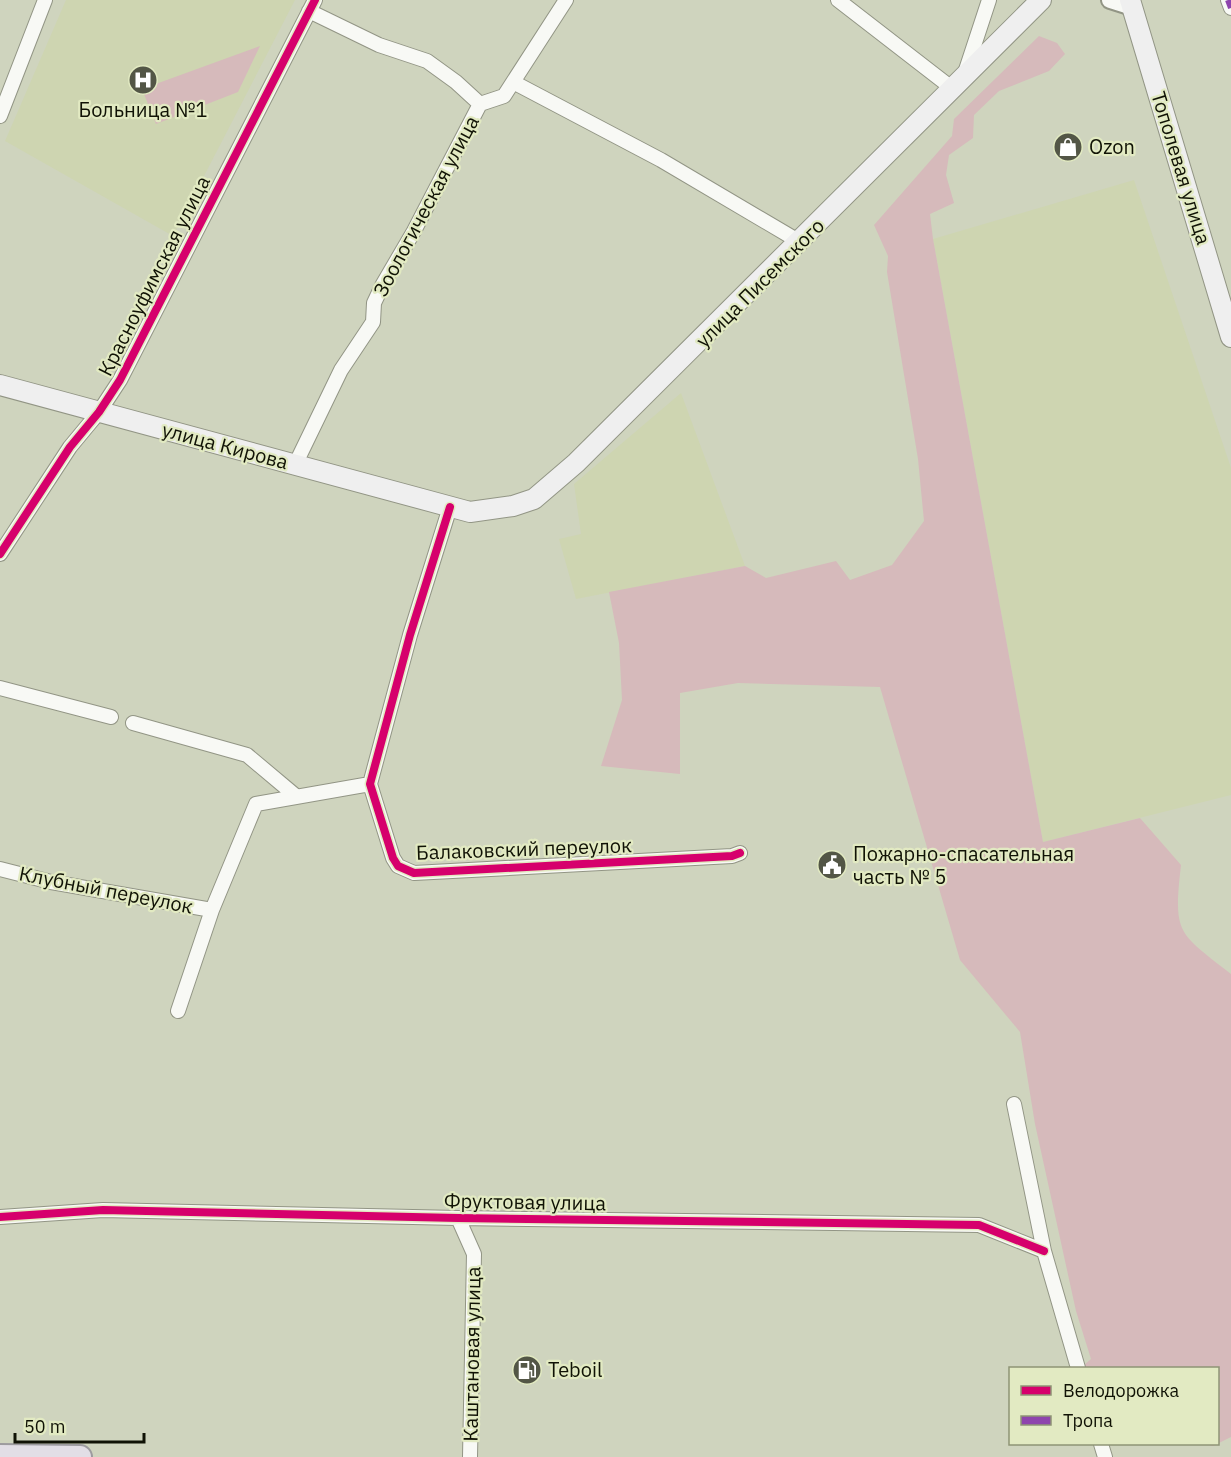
<svg xmlns="http://www.w3.org/2000/svg" width="1231" height="1457" font-family="'IBM Plex Sans',sans-serif">
<style>
.built{fill:#ced5b1}
.green{fill:#d6babb}
.lines{fill:none;stroke-linecap:round;stroke-linejoin:round}
.minor-casing{stroke:#929585;stroke-width:16}
.tertiary-casing{stroke:#929585;stroke-width:20}
.secondary-casing{stroke:#929585;stroke-width:22}
.trunk-casing{stroke:#9d9b9f;stroke-width:26}
.minor{stroke:#f8f9f5;stroke-width:14}
.tertiary{stroke:#f8f9f5;stroke-width:16}
.secondary{stroke:#efefef;stroke-width:20}
.trunk{stroke:#e2dee6;stroke-width:22}
.quiet{stroke:#8e44ad;stroke-width:6;stroke-dasharray:12 6;stroke-linecap:butt}
.cycleway-casing{stroke:#e2eac2;stroke-width:11}
.cycleway{stroke:#d6006c;stroke-width:8}
.labels{text-anchor:middle;stroke-width:4.5;stroke-linejoin:round;paint-order:stroke}
.poi-label{font-size:20px;fill:#101205;stroke:#e2eac2;text-anchor:start}
.street-label{font-size:20px;fill:#101205;stroke:#e2eac2}
</style>
<rect width="100%" height="100%" fill="#cfd4be"/>
<path class="built" d="M66 0H295L173 236 5 141Z
M1134 180 1231 468V795L1043 842 933 239Z
M681 393 745 566 576 599 559 539 581 534 574 484Z"/>
<path class="green" d="M1039 36 1057 43 1065 54 1049 71 999 91 974 115 973 138 949 155 946 175 954 203 930 214 933 239 1043 842 1140 818 1181 865C1173 935 1178 932 1231 974V1437L1213 1446 1205 1444H1218V1368H1085L1084 1365 1091 1359 1076 1311 1035 1124 1020 1032 960 960 880 687 738 683 680 693V774L601 766 622 700 619 643 609 592 745 566 766 578 836 561 850 580 892 565 924 521 918 459 887 272 888 256 874 225 952 136 954 119Z
M260 46 238 92 156 124 142 89Z"/>
<g class="lines">
<g class="minor-casing">
<path id="minor" d="M838 0 953 89
M1228 0 1231 8
M309 11 379 45 427 61 456 82 480 104
M965 73 989 0
M513 82 661 160 800 242
M0 116 45 0
M295 465 341 370 373 322 374 303 383 284 414 231 480 104 504 96 566 0
M450 507 410 635 370 784 393 858 398 866 414 873 732 856 740 853
M0 554 70 447 99 412 120 380 315 0
M0 688 111 717
M133 723 247 755 297 797
M0 869 51 882 212 910
M178 1011 212 910 256 804 370 784
M1014 1104 1044 1251 1078 1368
M0 1217 103 1210 458 1218 979 1225 1044 1251
M458 1218 474 1254 470 1457
M1101 1444 1105 1457"/>
</g>
<g class="tertiary-casing">
<path id="tertiary" d="M1110 0 1132 7"/>
</g>
<g class="secondary-casing">
<path id="secondary" d="M1130 0 1231 337
M0 385 470 512 513 506 534 499 576 463 1041 0"/>
</g>
<g class="trunk-casing">
<path id="trunk" d="M0 1456 80 1457"/>
</g>
<use href="#minor" class="minor"/>
<use href="#tertiary" class="tertiary"/>
<use href="#secondary" class="secondary"/>
<use href="#trunk" class="trunk"/>
<path class="quiet" d="M1228 0 1231 8"/>
<g class="cycleway-casing">
<path id="cycleway" d="M450 507 410 635 370 784 393 858 398 866 414 873 732 856 740 853
M0 554 70 447 99 412 120 380 315 0
M0 1217 103 1210 458 1218 979 1225 1044 1251"/>
</g>
<use href="#cycleway" class="cycleway"/>
</g>
<defs>
<g id="hospital-disc" transform="scale(1.5)"><circle r="9.5" fill="#535646" stroke="#e2eac2"/><path d="M-5-5h3v3.5h4V-5h3V5h-3V1.5h-4V5h-3Z" fill="#fff"/></g>
<g id="shop-disc" transform="scale(1.5)"><circle r="9.5" fill="#535646" stroke="#e2eac2"/><path d="M-5-2.5h2.3a2.7 3.5 0 0 1 5.4 0H5L5.5 6h-11ZM-1.5-2.5h3a1.5 2.3 0 0 0-3 0Z" fill="#fff"/></g>
<g id="civic-disc" transform="scale(1.5)"><circle r="9.5" fill="#535646" stroke="#e2eac2"/><path d="M-.6-6.5H3V-4.5H.6V-3L4-1V1h2V6H-6V1h2V-1L-.6-3ZM-1.2 2.5V6h2.4V2.5Z" fill="#fff"/></g>
<g id="fuel-disc" transform="scale(1.5)"><circle r="9.5" fill="#535646" stroke="#e2eac2"/><path d="M-5.5-6h7V0h2V4h1.3V-2.5L3-4.5l.8-.8L6-3V5H2.5V1h-1V6h-7ZM-4.2-4.7v3.2H.2V-4.7Z" fill="#fff"/></g>
</defs>
<g fill-rule="evenodd">
<use href="#hospital-disc" x="143" y="80"/>
<use href="#shop-disc" x="1068" y="147"/>
<use href="#civic-disc" x="832" y="865"/>
<use href="#fuel-disc" x="527" y="1370"/>
</g>
<g class="labels">
<g class="poi-label">
<text x="143" y="117" text-anchor="middle">Больница №1</text>
<text x="1089" y="154">Ozon</text>
<text x="853" y="861">Пожарно-спасательная<tspan x="853" dy="23">часть № 5</tspan></text>
<text x="548" y="1377">Teboil</text>
</g>
<g class="street-label">
<text transform="translate(1181 168) rotate(73)" y="7">Тополевая улица</text>
<text transform="translate(426 206) rotate(-62)" y="7">Зоологическая улица</text>
<text transform="translate(154 276) rotate(-63)" y="7">Красноуфимская улица</text>
<text transform="translate(760 283) rotate(-45)" y="7">улица Писемского</text>
<text transform="translate(225 446) rotate(15)" y="7">улица Кирова</text>
<text transform="translate(524 849) rotate(-2)" y="7">Балаковский переулок</text>
<text transform="translate(106 890) rotate(11)" y="7">Клубный переулок</text>
<text transform="translate(525 1202) rotate(1)" y="7">Фруктовая улица</text>
<text transform="translate(472 1354) rotate(-89)" y="7">Каштановая улица</text>
</g>
</g>
<rect x="1009" y="1367" width="210" height="78" fill="#e2eac2" stroke="#8e9476" stroke-width="1.5"/>
<rect x="1021" y="1386" width="30" height="9" fill="#d6006c" stroke="#8e9476" stroke-width="1.5"/>
<text x="1063" y="1397" font-size="18" fill="#101205">Велодорожка</text>
<rect x="1021" y="1416" width="30" height="9" fill="#8e44ad" stroke="#8e9476" stroke-width="1.5"/>
<text x="1063" y="1427" font-size="18" fill="#101205">Тропа</text>
<path d="M15 1433v9h129v-9" fill="none" stroke="#101205" stroke-width="3"/>
<text x="24" y="1433" font-size="18" fill="#101205" stroke="#e2eac2" stroke-width="4.5" paint-order="stroke">50 m</text>
</svg>
